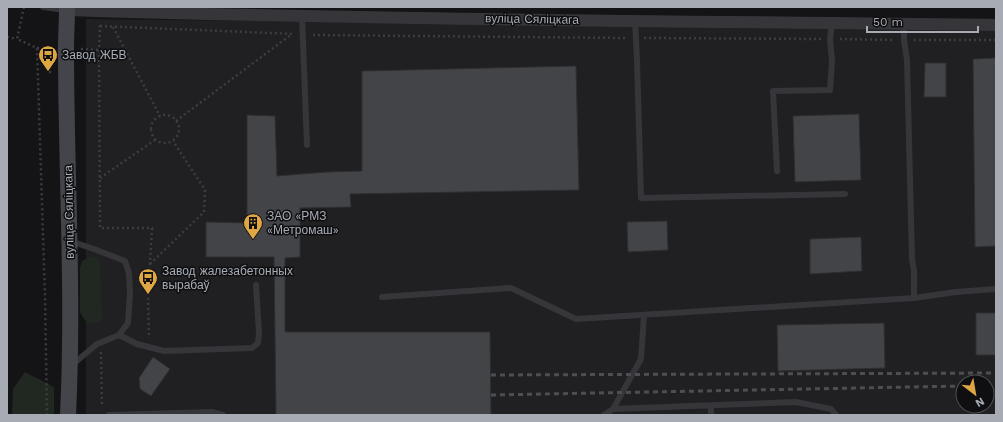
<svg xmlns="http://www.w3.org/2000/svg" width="1003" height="422" font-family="'Work Sans',sans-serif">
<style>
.built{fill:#202022;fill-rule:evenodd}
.green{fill:#212821}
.building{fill:#434448;stroke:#2e2e31}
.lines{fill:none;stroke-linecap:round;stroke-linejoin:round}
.path{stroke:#3c3d41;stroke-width:2.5;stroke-dasharray:2 3;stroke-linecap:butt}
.lane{stroke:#36363a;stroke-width:6}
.street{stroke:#36363a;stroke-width:12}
.secondary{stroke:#44454a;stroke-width:16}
.rail{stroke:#4d4e53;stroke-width:3;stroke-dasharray:5 4;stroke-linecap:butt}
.labels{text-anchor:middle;stroke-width:3;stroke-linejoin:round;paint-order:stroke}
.street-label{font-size:12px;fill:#a7acb4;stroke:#0f0f11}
.poi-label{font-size:12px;fill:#a7acb4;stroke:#0f0f11;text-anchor:start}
</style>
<rect width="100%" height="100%" fill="#141416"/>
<path class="built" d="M86 19 996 30V415H86ZM963 382H987V406H963Z"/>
<path class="green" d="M93 256 98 258 100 262 102 317 100 321 93 324C86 322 83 319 80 312V268L82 261Z
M25 372 54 387V415H12L13 389Z"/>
<path class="building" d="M996 58V246L975 247 973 59Z
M925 63H946V97H924Z
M576 66 579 190 350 194 351 207 300 208V257L285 258V332H490L491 415H276L274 257H206V222L247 223V115L275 116 277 176 327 172 362 171V71Z
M859 114 861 180 795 182 793 116Z
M667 221 668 250 628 252 627 222Z
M861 237 862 271 810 274V239Z
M976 313H996V355H976Z
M884 323 885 368 778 371 777 325Z
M153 357 170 369 151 396 140 389 139 378Z"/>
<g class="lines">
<path class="path" d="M24 7 17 39 37 48 45 296 47 415
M100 25 99 50 100 228H152L148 295 149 338
M100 26 294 34
M113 27 160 116
M313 35 625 38
M7 37 17 39
M644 38 821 39
M840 39 895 40
M914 40H996
M37 48H52
M48 48V72H52
M81 49 99 50
M151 129a14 14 0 1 1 28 0a14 14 0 1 1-28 0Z
M176 121 292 34
M100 178 155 140
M150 264 204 212 205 190 173 141
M101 352 102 407"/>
<path class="lane" d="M43 7 66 10
M302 16 307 145
M635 21 637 60 641 198 845 194
M904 24V40L907 60 912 259 914 271V298L956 292 996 289
M777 171 773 91 830 90 832 61 830 39 832 23
M70 241 94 249 125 261 129 273 130 293 128 323 119 335 97 344 72 365
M382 297 511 288 576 319 914 298
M119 335 137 344 164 351 252 348 258 343 259 333 256 285
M711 406V415
M613 409 796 402 831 409 836 415
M109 415 212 412 223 415
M604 415 613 409 641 359 644 315"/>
<path class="street" d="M67 10C377 20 687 21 996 25"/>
<path class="secondary" d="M67 7C67 21 66 35 66 49 66 171 74 293 68 415"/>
<path class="rail" d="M491 375 996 373
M987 386H996
M491 395 963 386"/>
</g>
<defs>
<g id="bus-pin" transform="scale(1)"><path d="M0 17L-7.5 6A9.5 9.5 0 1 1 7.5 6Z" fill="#dea744" stroke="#0f0f11"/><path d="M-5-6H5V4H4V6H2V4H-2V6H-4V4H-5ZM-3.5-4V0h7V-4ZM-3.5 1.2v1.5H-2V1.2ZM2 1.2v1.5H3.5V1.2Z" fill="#111"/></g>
<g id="building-pin" transform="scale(1)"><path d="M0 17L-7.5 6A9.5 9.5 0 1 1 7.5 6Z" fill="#dea744" stroke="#0f0f11"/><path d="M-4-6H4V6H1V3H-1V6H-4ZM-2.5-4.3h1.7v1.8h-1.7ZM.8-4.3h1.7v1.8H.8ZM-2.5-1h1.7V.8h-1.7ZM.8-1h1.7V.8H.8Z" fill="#111"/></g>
</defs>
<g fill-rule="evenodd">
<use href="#bus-pin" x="48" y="55"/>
<use href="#building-pin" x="253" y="223"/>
<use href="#bus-pin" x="148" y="278"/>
</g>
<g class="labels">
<g class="street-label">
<text transform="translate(532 19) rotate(1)" y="4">вуліца Сяліцкага</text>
<text transform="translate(69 212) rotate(-91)" y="4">вуліца Сяліцкага</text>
</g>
<g class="poi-label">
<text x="62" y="59">Завод ЖБВ</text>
<text x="267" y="220">ЗАО «РМЗ<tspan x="267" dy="14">«Метромаш»</tspan></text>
<text x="162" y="275">Завод жалезабетонных<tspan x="162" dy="14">вырабаў</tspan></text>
</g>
</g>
<rect width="1003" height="422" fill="none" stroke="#a7acb4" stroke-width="16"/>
<g transform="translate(975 394) rotate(149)"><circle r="19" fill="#0f0f11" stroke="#4c4e52"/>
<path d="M0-3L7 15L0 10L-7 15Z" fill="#dea744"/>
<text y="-6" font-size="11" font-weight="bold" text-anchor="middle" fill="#a7acb4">N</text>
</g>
<path d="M867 26v6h111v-6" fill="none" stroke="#a7acb4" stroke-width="2"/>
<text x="873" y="26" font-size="12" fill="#a7acb4" stroke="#0f0f11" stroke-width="3" paint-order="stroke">50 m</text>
</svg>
